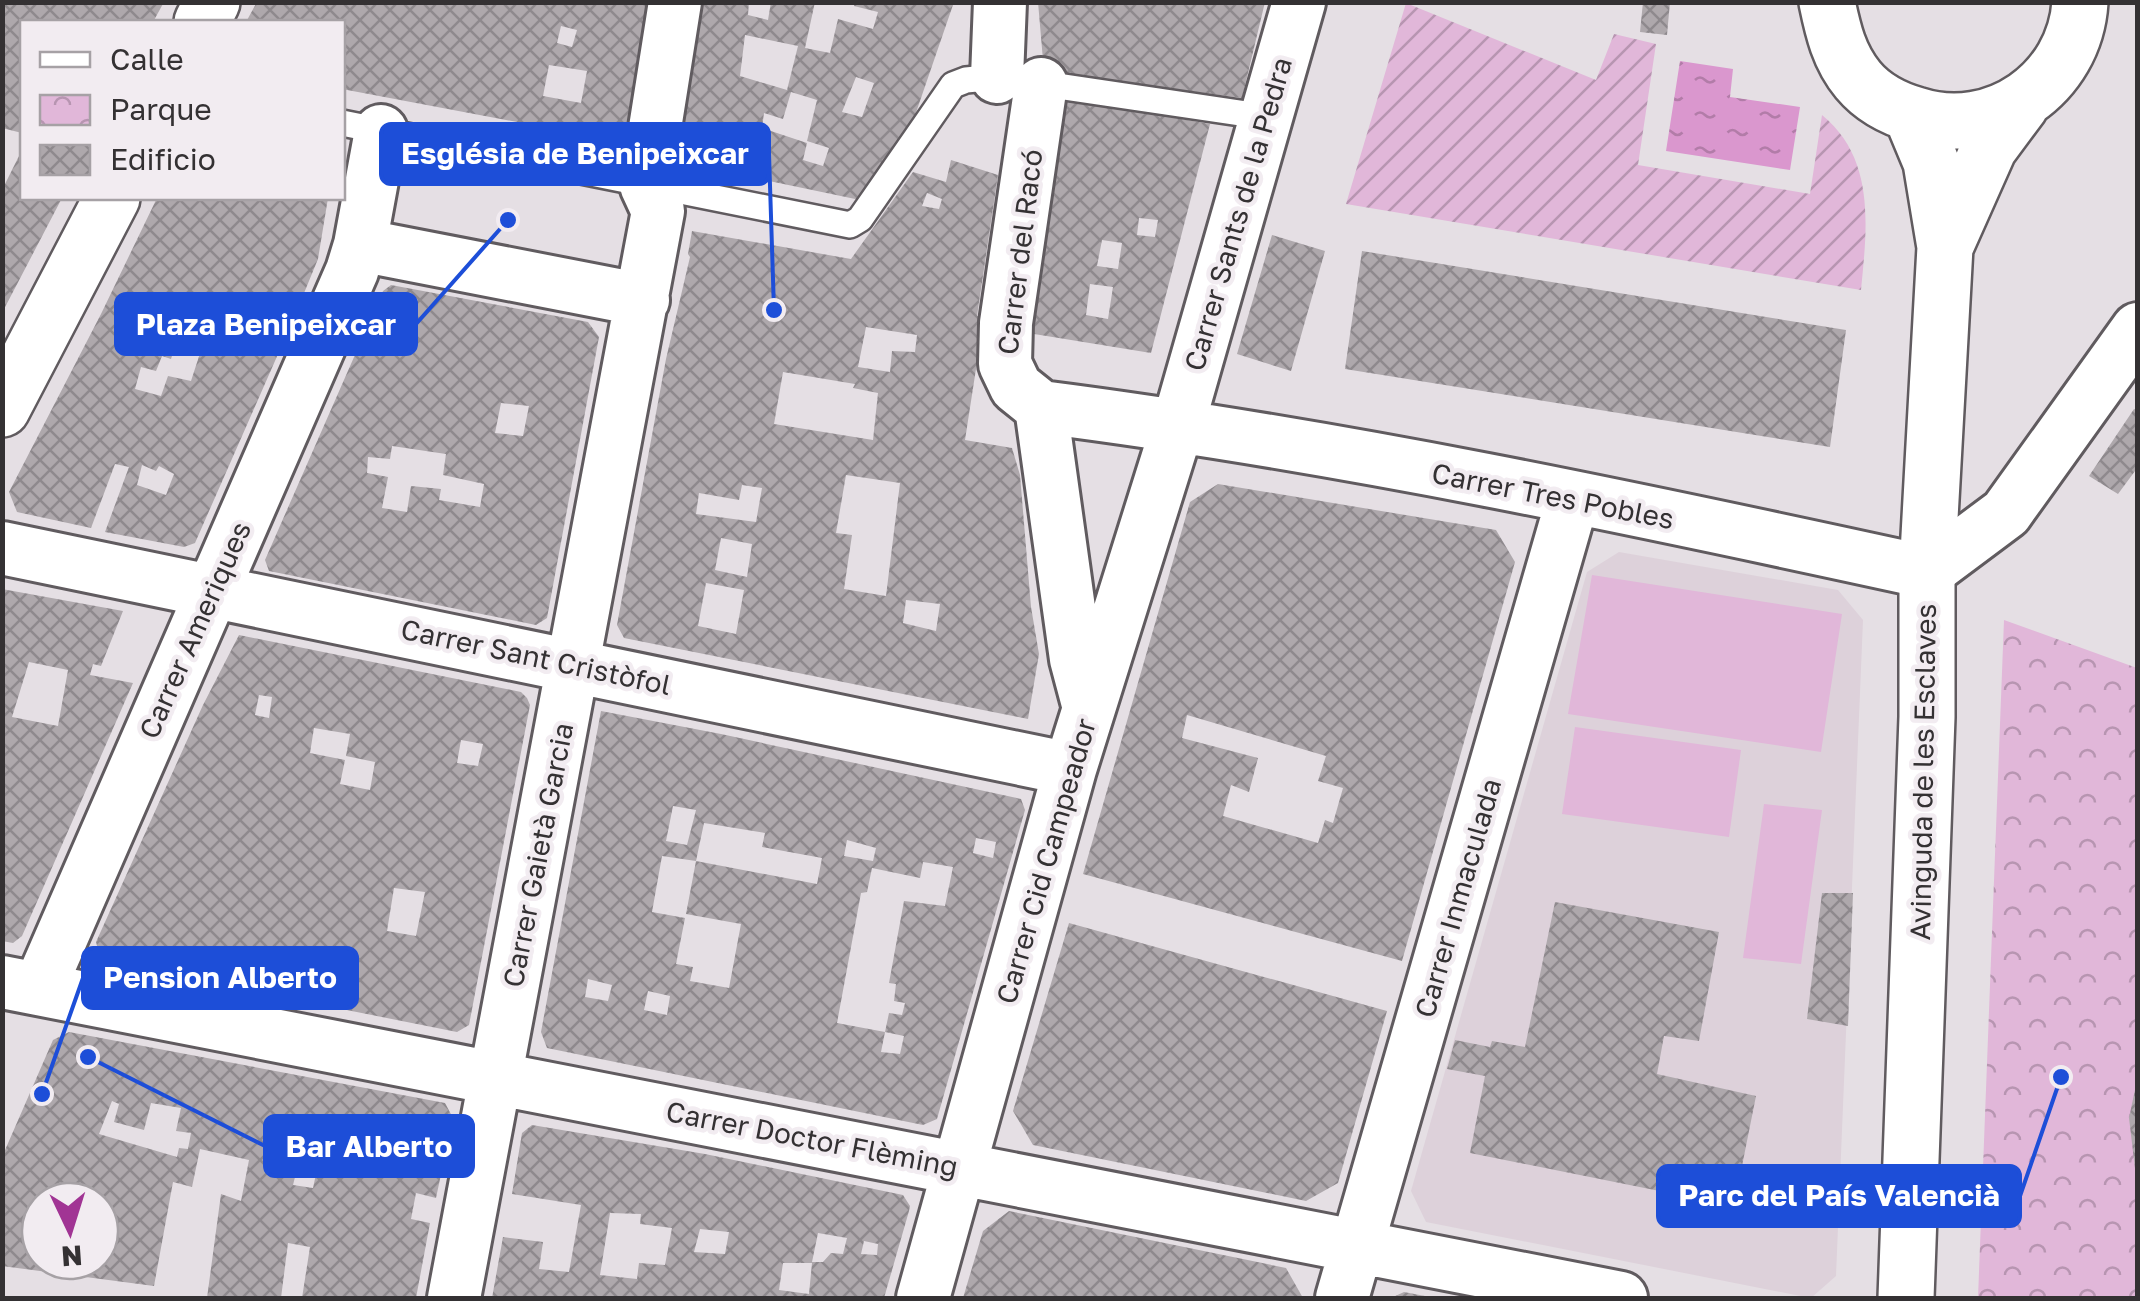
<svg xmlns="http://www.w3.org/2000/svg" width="2140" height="1301" font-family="'Golos Text',sans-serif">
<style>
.built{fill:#ddd1da}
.park{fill:url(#park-crowns)}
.garden{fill:url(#garden-furrows)}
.pitch{fill:#e1b7d9}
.water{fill:url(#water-ripples)}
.building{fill:url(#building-cross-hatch);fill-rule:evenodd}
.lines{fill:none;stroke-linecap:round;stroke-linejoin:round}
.lane-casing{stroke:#605b5f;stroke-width:30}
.street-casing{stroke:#605b5f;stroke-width:58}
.secondary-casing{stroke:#605b5f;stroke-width:60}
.lane{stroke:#fff;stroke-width:25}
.street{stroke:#fff;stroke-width:52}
.secondary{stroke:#fff;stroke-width:55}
.labels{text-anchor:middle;stroke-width:9;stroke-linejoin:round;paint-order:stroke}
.street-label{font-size:28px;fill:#343133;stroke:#f2ecf1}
.leader{fill:none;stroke:#1d4ed8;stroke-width:4}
.callout-dot{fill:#1d4ed8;stroke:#f2ecf1;stroke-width:4}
.callout{fill:#1d4ed8;stroke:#1d4ed8;stroke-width:4}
.callout-label{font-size:30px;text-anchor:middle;font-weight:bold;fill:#fff}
</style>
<defs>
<pattern id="park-crowns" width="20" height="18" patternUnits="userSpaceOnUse" patternTransform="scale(2.5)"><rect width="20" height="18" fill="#e1b7d9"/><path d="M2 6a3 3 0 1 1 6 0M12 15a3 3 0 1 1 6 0" fill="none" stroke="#b795b1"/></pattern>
<pattern id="garden-furrows" width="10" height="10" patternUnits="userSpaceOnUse" patternTransform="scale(2.5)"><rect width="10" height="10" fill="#e1b7d9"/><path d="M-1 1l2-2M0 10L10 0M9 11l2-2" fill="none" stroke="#b795b1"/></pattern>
<pattern id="water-ripples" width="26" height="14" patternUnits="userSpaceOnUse" patternTransform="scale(2.5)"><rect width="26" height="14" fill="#da97ce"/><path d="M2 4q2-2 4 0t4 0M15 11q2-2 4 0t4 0" fill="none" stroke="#b27ca8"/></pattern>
<pattern id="building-cross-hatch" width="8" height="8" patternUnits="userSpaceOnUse" patternTransform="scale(2.5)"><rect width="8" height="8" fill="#aea8ac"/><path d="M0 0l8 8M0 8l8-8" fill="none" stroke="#8e898d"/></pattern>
</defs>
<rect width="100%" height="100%" fill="#e5dfe4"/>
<path class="built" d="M1619 552 1838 590 1863 620 1836 1276 1811 1298 1426 1222 1411 1191 1587 572Z"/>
<path class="park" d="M2004 620 2137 668 2138 1298H1978Z"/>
<path class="garden" d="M1406 3 1596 80 1614 34 1656 44 1638 165 1810 194 1822 115C1876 159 1867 228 1861 290L1346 204Z"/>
<path class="pitch" d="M1592 575 1842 614 1821 752 1568 714Z
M1575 727 1741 750 1729 837 1562 814Z
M1764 804 1822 810 1801 964 1743 958Z"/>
<path class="water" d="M1680 61 1733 69 1730 97 1800 107 1790 170 1666 151Z"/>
<path class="building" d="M2 2H164L153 22H22V133L2 128Z
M257 2H657L633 144 342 89V22H246ZM561 26 577 30 572 47 557 43ZM549 65 587 71 581 103 543 96Z
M688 2H749L748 15 768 20 771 2H815L805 48 830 53 838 19 873 29 878 12 854 6 855 2H954L910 130 860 200 665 159ZM745 35 798 46 787 90 740 76ZM856 77 874 83 862 117 842 112ZM791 92 817 100 807 141 829 148 823 166 803 160 807 143 762 128 764 113 783 119Z
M1038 2H1265L1242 98 1044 72Z
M1643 2H1670L1667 35 1640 32Z
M1066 99 1210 124 1151 353 1028 333ZM1139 218 1158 220 1155 237 1137 235ZM1102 240 1122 243 1118 269 1097 266ZM1090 284 1113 287 1108 319 1086 315Z
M22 150V198H62L2 313V190Z
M951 160 998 175 977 316 984 317 965 440 1012 448 1020 475 1031 607 1039 654 1028 719 624 638 617 625 666 359 690 257 688 254 692 231 851 259 913 172 946 182ZM927 193 942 199 939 209 922 206ZM866 327 917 335 915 352 892 351 890 372 858 367ZM783 372 855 384 853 388 878 393 873 440 774 424ZM846 475 900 483 886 596 844 589 852 535 836 533ZM742 485 762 488 756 522 696 514 699 493 739 500ZM721 538 752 544 747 577 715 570ZM706 583 744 590 736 634 698 626ZM906 600 940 604 936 631 903 623Z
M157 198H328L318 259 293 320 195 543 184 547 105 532 129 467 115 464 91 528 17 512 9 492 101 314ZM178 337 203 344 191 381 168 376 161 396 135 389 141 367 156 371 162 356 171 359ZM142 465 156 471 159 466 174 474 166 495 137 485Z
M1272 235 1325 251 1291 371 1237 354Z
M1362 251 1846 330 1830 447 1345 369Z
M391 285 588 322 599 337 547 618 536 625 269 571 265 560 383 291ZM501 403 529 406 523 436 495 433ZM392 446 446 454 443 475 484 484 480 507 439 500 441 489 411 486 407 512 382 508 388 477 367 473 368 457 390 459Z
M2134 409 2138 410V467L2118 494 2089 476Z
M1218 484 1496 530 1515 562 1402 961 1083 874 1190 502ZM1187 715 1326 756 1318 781 1343 788 1333 823 1325 820 1318 843 1223 816 1231 785 1249 792 1258 758 1182 738Z
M2 589 123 611 101 666 93 664 90 675 133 683 22 936 13 943 2 941ZM29 662 68 670 58 726 12 717Z
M239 635 521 692 527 698 530 705 469 1025 457 1032 101 961 96 942 203 705ZM259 695 272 697 269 718 255 715ZM314 728 350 734 346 756 375 762 370 790 340 784 345 760 310 753ZM461 740 483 744 478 766 457 763ZM394 888 425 892 416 936 387 931Z
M601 711 721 734 1021 799 1025 810 937 1119 923 1125 547 1048 541 1032ZM673 806 696 810 687 845 666 841ZM704 823 765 833 762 847 822 858 817 884 696 861 686 914 741 924 729 988 690 981 693 967 676 964 685 918 652 912 662 856 696 861ZM976 838 996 842 993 858 973 853ZM847 840 876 848 873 861 844 856ZM923 862 953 867 945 906 904 901 889 983 896 984 894 1001 905 1003 902 1015 889 1013 885 1032 904 1036 900 1054 881 1052 885 1032 837 1023 861 893 867 892 872 868 920 878ZM588 979 612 985 608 1001 585 997ZM648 991 670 996 667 1015 644 1010Z
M1822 893H1853L1848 1026 1807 1019Z
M1555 902 1719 932 1699 1041 1664 1036 1657 1074 1756 1096 1734 1206 1470 1153 1485 1076 1447 1069 1455 1040 1490 1047 1492 1041 1525 1047Z
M1069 923 1387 1011 1338 1183 1306 1201 1033 1145 1013 1111Z
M69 1032 445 1103 453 1118 436 1198 416 1193 411 1219 430 1223 416 1298H302L310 1247 288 1243 281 1298H207L221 1194 241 1201 249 1160 200 1149 192 1187 173 1182 154 1286 2 1266V1157L53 1040ZM112 1101 119 1104 114 1122 144 1130 151 1103 181 1108 176 1131 191 1133 188 1149 179 1148 177 1157 99 1134ZM352 1144 375 1150 370 1178 346 1172ZM297 1169 316 1174 313 1188 293 1185ZM40 1201H100V1261H40Z
M2136 1085 2138 1177H2136L2129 1118Z
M532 1125 705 1154 903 1195 910 1206 909 1211 884 1298H492L503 1237 543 1242 539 1269 569 1272 581 1205 512 1194 522 1133ZM610 1213 641 1214 640 1224 672 1228 665 1265 639 1263 637 1279 600 1275ZM700 1229 729 1232 725 1254 694 1252ZM818 1233 847 1238 843 1254 831 1253 823 1262H812ZM864 1241 878 1244 877 1255 861 1254ZM783 1263H812L809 1294 779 1290Z
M1009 1211 1286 1268 1303 1298H963L983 1231Z
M1404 1292 1430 1297V1298H1391Z"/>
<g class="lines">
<g class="lane-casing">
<path id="lane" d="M342 123 850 225 860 219 953 85 966 80 997 77 1267 117"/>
</g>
<g class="street-casing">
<path id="street" d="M997 77 1000 2
M360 245 643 300
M1041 407 1016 387 1005 364 1006 323 1041 84
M2 548 1070 769
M1089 708 1076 659 1041 407C1338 445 1634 508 1927 572L2006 513 2138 329
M2 982 1621 1298
M39 989 352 271 360 245 381 131
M454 1298 658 211 646 185 675 2
M923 1298 1070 769 1178 425 1299 2
M1342 1298 1573 498"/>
</g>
<g class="secondary-casing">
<path id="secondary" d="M1827 2C1833 31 1839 57 1858 80 1873 98 1895 109 1916 115 1994 140 2075 84 2080 2
M202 22 212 2
M1945 247 1989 148 2021 105
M2 409 112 198
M1906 1298 1927 717V572L1945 247 1931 162 1911 114"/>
</g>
<use href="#lane" class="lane"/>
<use href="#street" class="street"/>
<use href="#secondary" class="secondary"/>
</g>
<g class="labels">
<g class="street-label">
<text transform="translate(1238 214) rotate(-74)" y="10">Carrer Sants de la Pedra</text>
<text transform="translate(1020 252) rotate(-83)" y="10">Carrer del Racó</text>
<text transform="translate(1553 496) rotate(11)" y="10">Carrer Tres Pobles</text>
<text transform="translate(195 630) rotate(-66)" y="10">Carrer Ameriques</text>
<text transform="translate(536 657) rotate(12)" y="10">Carrer Sant Cristòfol</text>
<text transform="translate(1923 772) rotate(-89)" y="10">Avinguda de les Esclaves</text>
<text transform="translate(538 855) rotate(-79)" y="10">Carrer Gaietà Garcia</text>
<text transform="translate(1046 861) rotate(-74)" y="10">Carrer Cid Campeador</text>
<text transform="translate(1458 898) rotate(-74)" y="10">Carrer Inmaculada</text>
<text transform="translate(812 1139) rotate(11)" y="10">Carrer Doctor Flèming</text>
</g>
</g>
<path class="leader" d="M774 310L769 154M508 220L416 324M42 1094L83 978M88 1057L265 1146M2061 1077L2020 1196"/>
<g class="callout-dot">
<circle cx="774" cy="310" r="10"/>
<circle cx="508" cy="220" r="10"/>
<circle cx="42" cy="1094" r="10"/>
<circle cx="88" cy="1057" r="10"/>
<circle cx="2061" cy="1077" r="10"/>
</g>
<g class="callout">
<rect x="381" y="124" width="388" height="60" rx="10"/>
<rect x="116" y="294" width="300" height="60" rx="10"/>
<rect x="83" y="948" width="274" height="60" rx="10"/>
<rect x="265" y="1116" width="208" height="60" rx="10"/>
<rect x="1658" y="1166" width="362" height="60" rx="10"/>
</g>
<g class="callout-label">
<text x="575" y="164">Església de Benipeixcar</text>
<text x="266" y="335">Plaza Benipeixcar</text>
<text x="220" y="988">Pension Alberto</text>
<text x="369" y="1157">Bar Alberto</text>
<text x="1839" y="1206">Parc del País Valencià</text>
</g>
<rect width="2140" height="1301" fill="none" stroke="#343133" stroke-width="10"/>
<rect x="20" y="20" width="325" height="180" fill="#f2ecf1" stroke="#a6a1a5" stroke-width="2.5"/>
<rect x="40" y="52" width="50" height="15" fill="#ffffff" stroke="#a6a1a5" stroke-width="2.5"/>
<text x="110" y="70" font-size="30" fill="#343133">Calle</text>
<rect x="40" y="95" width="50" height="30" fill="url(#park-crowns)" stroke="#a6a1a5" stroke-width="2.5"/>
<text x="110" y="120" font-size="30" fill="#343133">Parque</text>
<rect x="40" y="145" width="50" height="30" fill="url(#building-cross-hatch)" stroke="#a6a1a5" stroke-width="2.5"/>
<text x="110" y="170" font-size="30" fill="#343133">Edificio</text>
<g transform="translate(70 1231) rotate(176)"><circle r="48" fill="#f2ecf1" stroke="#a6a1a5" stroke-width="2.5"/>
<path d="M0-8L18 38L0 25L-18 38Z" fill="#a13494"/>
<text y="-15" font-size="28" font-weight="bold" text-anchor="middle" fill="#343133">N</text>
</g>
</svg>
